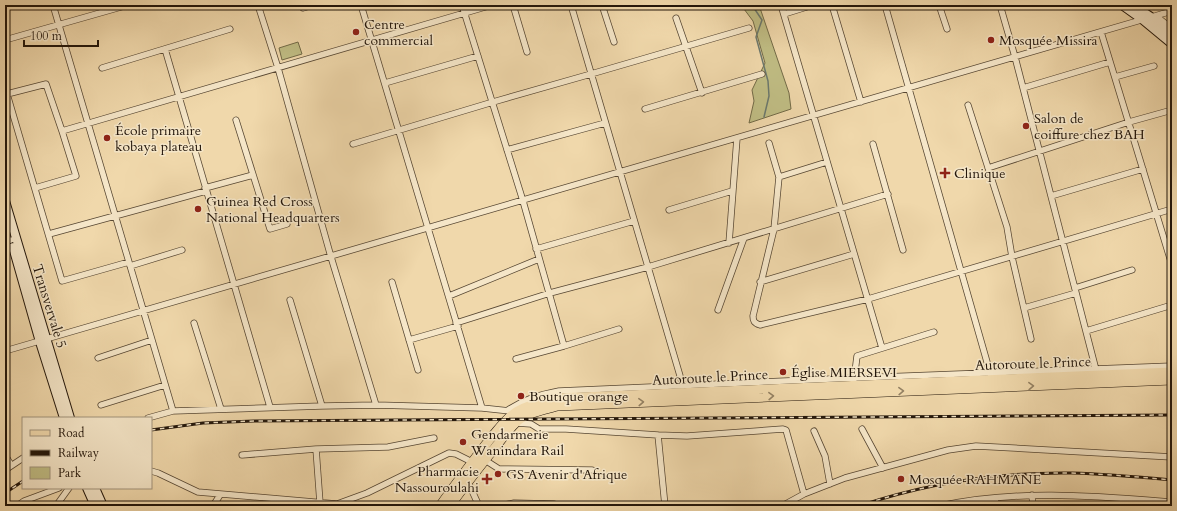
<svg xmlns="http://www.w3.org/2000/svg" width="1177" height="511" font-family="Cardo,serif">
<style>
.green{fill:#c0bd84;stroke:#726a47}
.lines{fill:none;stroke-linecap:round;stroke-linejoin:round}
.stream{stroke:#6b786d;stroke-width:1.5}
.street-casing{stroke:#564632;stroke-width:7}
.secondary-casing{stroke:#23160a;stroke-width:10}
.primary-casing{stroke:#23160a;stroke-width:10}
.street{stroke:#f5e6c8;stroke-width:5.5}
.secondary{stroke:#f5e6c8;stroke-width:8}
.primary{stroke:#f0d8ab;stroke-width:9}
.rail-casing{stroke:#23160a;stroke-width:3}
.rail{stroke:#f5e6c8;stroke-width:1.5;stroke-dasharray:4.5;stroke-linecap:butt}
.oneway{stroke:#948163}
.poi-dot{fill:#8f2418;stroke:#f5e6c8;stroke-width:1.5}
.labels{text-anchor:middle;stroke-width:3;stroke-linejoin:round;paint-order:stroke}
.poi-label{font-size:14px;fill:#23160a;stroke:#f5e6c8;text-anchor:start}
.street-label{font-size:14px;fill:#23160a;stroke:#f5e6c8}
</style>
<rect width="100%" height="100%" fill="#f0d8ab"/>
<filter id="stains"><feTurbulence type="fractalNoise" baseFrequency=".005" numOctaves="4"/><feColorMatrix values="0 0 0 0 .2 0 0 0 0 .09 0 0 0 0 .02 0 0 0 .5 -.17"/></filter>
<radialGradient id="worn" r=".72"><stop offset=".6" stop-color="#630" stop-opacity="0"/><stop offset="1" stop-color="#630" stop-opacity=".3"/></radialGradient>
<path class="green" d="M741 5H759L789 93 791 109 749 123 754 101 752 90 765 63 753 21Z
M298 42 302 54 282 60 279 48Z"/>
<g class="lines">
<path class="stream" d="M752 5 762 20 756 37 768 81 769 96 764 117"/>
<g class="street-casing">
<path id="street" d="M53 5 173 411
M258 5 278 68 331 257 376 405
M361 5 482 408
M462 5 523 201 564 346
M513 5 527 52
M571 5 683 386
M602 5 614 42
M781 5 882 348
M832 5 861 102
M885 5 991 376
M939 5 947 29
M1000 5 1015 57 1096 370
M303 8 313 5
M784 14 813 5
M1156 16 1172 29
M676 18 702 93
M1101 32 1172 265
M5 40 128 5
M165 49 270 407
M102 68 230 29
M1115 77 1154 66
M385 83 478 56
M1023 88 1110 62
M968 105 1007 227 1012 257 1031 339
M645 109 762 74
M236 120 270 229 287 224
M769 143 779 177 774 229 753 316C753 321 754 323 760 325L868 299 1172 209
M353 144 493 102 591 74 749 28
M873 144 903 250
M507 150 605 123
M988 168 1129 122 1172 110
M779 177 827 162
M35 188 76 176 62 131
M205 188 253 175
M1051 196 1143 169
M669 210 732 191
M49 234 206 191
M5 242 11 240
M729 243 737 138
M536 249 634 221
M129 262 62 281 7 94 46 84 62 131 492 5
M130 266 182 250
M392 282 418 370
M760 282 854 254
M1075 288 1132 270
M449 296 539 259
M290 300 322 406
M1024 308 1076 293
M718 310 744 238
M194 323 221 409
M456 323 550 293 648 267 888 194
M1086 331 1172 305
M409 340 458 326
M5 351 1172 11
M98 358 152 340
M516 359 564 346 619 329
M854 380 857 356 934 332
M101 405 165 385
M508 410C525 399 538 395 559 391L855 378 1172 366
M148 418 173 411 322 406 376 405 482 408 511 411
M517 423 531 424 539 429H566L658 435 665 506
M862 429 883 468
M814 431 825 456 830 484
M658 435 687 436 783 429 786 430 804 494
M5 455 11 465
M242 455 316 449
M485 460 499 469 592 470
M5 470 23 458
M151 471 158 473 198 492 337 504 367 493 449 453 456 454 472 462
M468 482 479 506
M1032 495 1033 506
M995 498 996 506
M320 503 316 449 388 447 434 438
M17 506 24 501 59 488
M56 506 69 488
M213 506 220 495
M499 506 514 503 554 504
M782 506 804 494 845 478 948 450 976 446 1172 457
M940 506C1016 489 1095 496 1172 502"/>
</g>
<g class="secondary-casing">
<path id="secondary" d="M1122 5 1143 20 1172 44
M1133 5 1151 17 1172 36
M5 201 70 418
M13 247 40 342 64 418
M87 488 95 506
M95 488 103 506"/>
</g>
<g class="primary-casing">
<path id="primary" d="M440 506C456 483 473 461 490 439 498 430 505 419 516 412 528 405 543 401 557 398L1172 372
M450 506C465 485 481 465 497 445 504 436 511 426 520 419 530 412 546 409 558 406L1172 380"/>
</g>
<use href="#street" class="street"/>
<use href="#secondary" class="secondary"/>
<use href="#primary" class="primary"/>
<g class="rail-casing">
<path id="rail" d="M151 430 203 423 254 421 1172 415
M5 493 23 481
M859 506C927 483 1000 472 1072 473 1105 474 1139 477 1172 480"/>
</g>
<use href="#rail" class="rail"/>
</g>
<defs><path id="oneway-chevron" d="M-2-3.5L2.5 0L-2 3.5" fill="none" stroke-width="1.6" stroke-linecap="round" stroke-linejoin="round"/></defs>
<g class="oneway">
<use href="#oneway-chevron" transform="translate(1031 386) rotate(-2)"/>
<use href="#oneway-chevron" transform="translate(901 391) rotate(-2)"/>
<use href="#oneway-chevron" transform="translate(771 396) rotate(-2)"/>
<use href="#oneway-chevron" transform="translate(641 402) rotate(-3)"/>
</g>
<g class="poi-dot">
<circle cx="356" cy="32" r="4"/>
<circle cx="991" cy="40" r="4"/>
<circle cx="1026" cy="126" r="4"/>
<circle cx="107" cy="138" r="4"/>
<path d="M943 167h4v4h4v4h-4v4h-4v-4h-4v-4h4z"/>
<circle cx="198" cy="209" r="4"/>
<circle cx="783" cy="372" r="4"/>
<circle cx="521" cy="396" r="4"/>
<circle cx="463" cy="442" r="4"/>
<circle cx="498" cy="474" r="4"/>
<path d="M485 473h4v4h4v4h-4v4h-4v-4h-4v-4h4z"/>
<circle cx="901" cy="479" r="4"/>
</g>
<g class="labels">
<g class="poi-label">
<text x="364" y="29">Centre<tspan x="364" dy="16">commercial</tspan></text>
<text x="999" y="45">Mosquée Missira</text>
<text x="1034" y="123">Salon de<tspan x="1034" dy="16">coiffure chez BAH</tspan></text>
<text x="115" y="135">École primaire<tspan x="115" dy="16">kobaya plateau</tspan></text>
<text x="954" y="178">Clinique</text>
<text x="206" y="206">Guinea Red Cross<tspan x="206" dy="16">National Headquarters</tspan></text>
<text x="791" y="377">Église MIERSEVI</text>
<text x="529" y="401">Boutique orange</text>
<text x="471" y="439">Gendarmerie<tspan x="471" dy="16">Wanindara Rail</tspan></text>
<text x="479" y="476" text-anchor="end">Pharmacie<tspan x="479" dy="16">Nassouroulahi</tspan></text>
<text x="506" y="479">GS Avenir d'Afrique</text>
<text x="909" y="484">Mosquée RAHMANE</text>
</g>
<g class="street-label">
<text transform="translate(50 306) rotate(73)" y="5">Transvervale 5</text>
<text transform="translate(1033 363) rotate(-2)" y="5">Autoroute le Prince</text>
<text transform="translate(710 377) rotate(-3)" y="5">Autoroute le Prince</text>
</g>
</g>
<rect width="1177" height="511" fill="none" stroke="#f0d8ab" stroke-width="20"/>
<rect x="6" y="6" width="1165" height="499" fill="none" stroke="#23160a" stroke-width="2"/>
<rect x="10" y="10" width="1157" height="491" fill="none" stroke="#23160a"/>
<rect x="22" y="417" width="130" height="72" fill="#f5e6c8" stroke="#a1937c"/>
<rect x="30" y="430" width="20" height="6" fill="#f0d8ab" stroke="#a1937c"/>
<text x="58" y="437" font-size="12" fill="#23160a">Road</text>
<rect x="30" y="450" width="20" height="6" fill="#23160a" stroke="#a1937c"/>
<text x="58" y="457" font-size="12" fill="#23160a">Railway</text>
<rect x="30" y="467" width="20" height="12" fill="#c0bd84" stroke="#a1937c"/>
<text x="58" y="477" font-size="12" fill="#23160a">Park</text>
<path d="M24 40v6h74v-6" fill="none" stroke="#23160a" stroke-width="2"/>
<text x="30" y="40" font-size="12" fill="#23160a" stroke="#f5e6c8" stroke-width="3" paint-order="stroke">100 m</text>
<rect width="100%" height="100%" filter="url(#stains)"/>
<rect width="100%" height="100%" fill="url(#worn)"/>
</svg>
